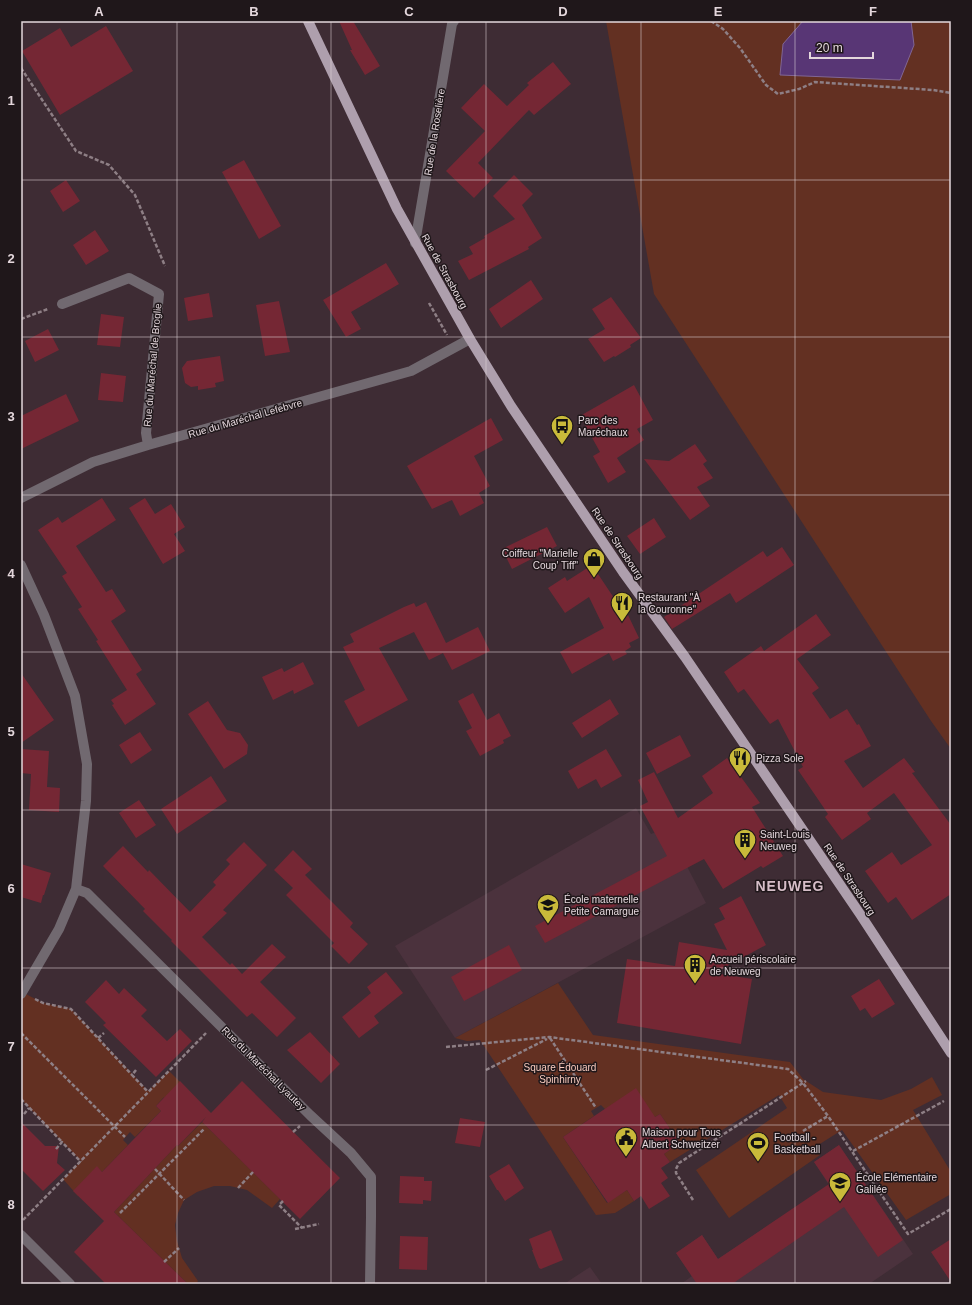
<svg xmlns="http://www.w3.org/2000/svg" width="972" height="1305" font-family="Arial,sans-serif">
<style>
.built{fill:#4b323d}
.green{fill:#633022}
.water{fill:#583675;stroke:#826694}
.building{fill:#752734}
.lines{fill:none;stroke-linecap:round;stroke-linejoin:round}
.path{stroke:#8e7f85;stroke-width:2.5;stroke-dasharray:4 2;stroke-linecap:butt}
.minor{stroke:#716970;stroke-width:10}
.major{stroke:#ae9fad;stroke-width:10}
.grid{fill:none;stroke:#e4d7dc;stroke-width:1;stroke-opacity:0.55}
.labels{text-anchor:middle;stroke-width:3;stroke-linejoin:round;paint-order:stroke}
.street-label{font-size:10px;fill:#e4d7dc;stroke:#1f171a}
.poi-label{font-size:10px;fill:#e4d7dc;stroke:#1f171a;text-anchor:start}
.park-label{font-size:10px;fill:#faccbf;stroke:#1f171a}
.district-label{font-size:14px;font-weight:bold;letter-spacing:1px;fill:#d6bec8;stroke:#1f171a}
.neatline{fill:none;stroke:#e4d7dc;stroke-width:1.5}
.grid-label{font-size:13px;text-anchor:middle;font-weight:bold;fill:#e4d7dc}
</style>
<rect width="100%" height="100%" fill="#3e2c34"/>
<path class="built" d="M636 808 651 834 667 828 706 903 455 1038 395 946Z
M839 1145 913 1254 869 1284H681L692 1276 676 1253 702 1235 718 1259 829 1185 814 1162Z
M590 1267 602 1284H564Z"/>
<path class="green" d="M606 21H803L783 44 780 75 899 80 914 45 911 21H951V749L931 721 654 294Z
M558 983 593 1035 790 1062 803 1079 823 1092 881 1100 911 1089 932 1077 942 1095 913 1110 951 1172V1194L906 1220 842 1130 815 1147 820 1155 729 1218 696 1170 787 1108 779 1095 670 1162 664 1154 680 1143 660 1114 655 1117 605 1109 601 1105 591 1111 594 1116 563 1137 607 1203 627 1190 634 1201 615 1213 596 1215 480 1040 467 1041 455 1038Z
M22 992 43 1003 71 1009 148 1091 169 1071 185 1087 163 1098 156 1106 161 1111 135 1137 130 1132 123 1140 128 1145 102 1172 97 1167 78 1196 63 1179 81 1161 21 1099V994Z
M202 1122 280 1199 272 1208 247 1190 230 1186H214L197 1192 184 1200 178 1213 175 1225 177 1241 182 1258 198 1281 196 1284H188L114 1212 177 1145 178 1146Z"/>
<path class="water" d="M803 21H911L914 45 900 80 780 75 783 44Z"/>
<path class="building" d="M339 21H353L380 66 365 75 350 50H352Z
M106 26 133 71 60 115 22 51 60 28 71 47Z
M553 62 571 84 534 115 529 110 478 163 493 178 474 198 446 171 485 131 461 108 484 84 507 106 529 85 527 83Z
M244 160 281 226 259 239 222 172Z
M514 175 533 194 522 205 542 238 528 247 529 249 469 280 458 261 473 254 469 247 485 238 484 236 515 219 493 196Z
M66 180 80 201 63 212 50 191Z
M95 230 109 251 86 265 73 245Z
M386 263 399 284 351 312 361 329 346 337 323 300Z
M531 280 543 299 501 328 489 309Z
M209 293 213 317 188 321 184 298Z
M611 297 641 338 630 345 631 347 615 357 614 356 604 362 588 339 605 329 592 309Z
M279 301 290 352 265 356 256 305Z
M101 314 124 317 120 347 97 345Z
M48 329 59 350 35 362 25 341Z
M220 356 224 381 215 383 216 387 198 390V386L191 387 185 383 182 368 187 361Z
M101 373 126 376 123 402 98 400Z
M634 385 653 420 637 429 644 440 617 458 626 472 608 483 593 456 600 452 580 416Z
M66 394 79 421 21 449V416Z
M491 418 503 440 474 456 490 486 479 493 484 503 460 516 452 500 432 509 407 466Z
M695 444 707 461 703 464 713 478 697 487 710 506 690 520 644 459 669 461Z
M102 498 116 520 76 546 106 592 112 589 126 611 111 621 142 670 136 674 156 704 125 725 112 705 114 704 111 700 127 690 96 641 98 640 78 609 82 607 62 576 67 573 38 530 58 517 62 523Z
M145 498 155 514 171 504 185 527 174 534 185 551 163 564 129 508Z
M654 518 666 537 640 554 627 536Z
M547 527 557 546 512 569 502 549Z
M782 547 794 565 736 603 730 593 672 629 664 617 763 551 767 557Z
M592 565 616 601 617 600 628 615 639 638 629 643 631 647 625 651 627 654 613 661 609 653 572 674 560 652 604 628 589 597 565 613 548 588 565 577 567 581Z
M426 602 446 643 478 627 490 651 452 670 443 653 429 660 414 632 379 648 408 700 358 727 344 701 365 690 343 647 354 642 350 634 404 607 414 603 416 607Z
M816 614 831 635 797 659 819 688 812 693 830 719 847 709 857 725 859 724 871 746 844 761 863 788 904 758 915 772 912 773 951 825V894L912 920 896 897 888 903 865 871 892 852 901 865 932 845 894 793 867 813 871 819 842 840 825 817 828 814 798 770 803 767 778 719 770 724 744 689 738 693 724 672 761 646 764 651Z
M303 662 314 684 294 694 293 690 273 700 262 677 282 668 284 672Z
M21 673 54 720 21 743Z
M473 693 487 720 499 713 511 736 503 740 504 743 480 756 466 731 472 728 458 701Z
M610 699 619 714 582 738 572 723Z
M208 701 227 730 240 733 248 745 247 754 224 769 188 714Z
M140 732 152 750 131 764 119 745Z
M680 735 691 756 657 774 646 753Z
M21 749 49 751 47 787 60 788 59 812 29 810 31 774 21 773Z
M606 749 622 776 601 788 596 779 578 789 568 771Z
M727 758 760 803 752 807 783 856 763 868 761 866 723 889 704 859 545 943 535 926 667 856 640 806 648 802 638 780 654 772 678 818 713 793 702 776Z
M211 776 227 801 177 834 161 809Z
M139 800 156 825 136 838 119 813Z
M244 842 267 865 223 910 227 913 202 937 230 965 232 963 242 974 272 944 286 957 260 982 296 1018 277 1037 252 1013 247 1017 171 941 172 940 143 911 145 909 103 866 123 846 148 872 149 870 190 912 216 885 213 882 230 864 226 860Z
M293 850 312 869 305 875 353 923 350 927 368 944 349 964 331 946 334 943 286 895 293 888 274 870Z
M21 864 51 873 44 895H43L41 903 21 897Z
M741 896 766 945 714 973 752 979 741 1044 617 1023 627 959 675 966 679 942 727 950 714 924 725 919 719 908Z
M509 945 522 970 464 1001 451 977Z
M386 972 403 993 374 1016 379 1023 359 1038 342 1017 371 993 367 987Z
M879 979 895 1004 872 1018 865 1008 860 1011 851 996Z
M106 980 119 994 124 988 147 1010 141 1016 167 1041 180 1029 192 1041 156 1077 103 1025 106 1023 85 1002Z
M310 1032 340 1064 321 1083 287 1050Z
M180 1081 211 1113 242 1081 340 1178 300 1219 202 1122 206 1117 178 1146 177 1145 114 1212 188 1284H106L74 1252 104 1221 73 1191 97 1166 102 1172 161 1111 156 1106Z
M636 1088 655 1117 660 1114 680 1143 664 1154 670 1162 661 1168 668 1178 661 1183 670 1196 649 1209 641 1196 634 1201 627 1190 608 1203 563 1137Z
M460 1118 485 1122 480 1147 455 1143Z
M21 1122 45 1146H59L57 1163 65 1170 43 1191 21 1169Z
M839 1145 903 1240 878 1257 844 1207 732 1284H697L676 1253 702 1235 718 1259 829 1184 814 1162Z
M509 1164 524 1188 505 1201 498 1190H497L489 1176Z
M400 1176 424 1177V1181H432L431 1201 423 1200V1204L399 1203Z
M551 1230 563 1260 541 1269 539 1268 532 1250H533L529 1239Z
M400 1236 428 1237 427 1270 399 1269Z
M951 1239V1282L931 1252Z"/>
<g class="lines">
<path class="path" d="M711 21 723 29 740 48 766 85 778 94 799 89 815 82 933 90 951 93
M21 68 76 151 109 165 135 195 165 266
M429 303 447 335
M21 319 48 309
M35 999 43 1003 71 1009 132 1075
M21 1033 125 1137
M98 1038 104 1033
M550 1038 596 1108
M446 1047 549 1037 788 1069 803 1083 828 1116 908 1234 951 1209
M136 1070 132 1075 148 1092
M486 1070 547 1039
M21 1099 62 1142
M24 1114 29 1108
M803 1131 828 1116
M293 1132 300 1126
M56 1149 62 1142 81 1162
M853 1151 944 1101
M155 1169 184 1200
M238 1188 253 1172
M693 1200 676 1173V1169L679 1163 806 1081
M283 1201 279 1205 302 1228
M120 1213 204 1129
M23 1220 206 1033
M295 1229 319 1224
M164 1262 179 1248"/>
<path class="minor" d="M415 243 452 24 454 21
M62 304 129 278 159 294 146 433 148 445
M21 498 93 462 148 445 411 371 470 339
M21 565 44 615 75 696 87 764 86 801 76 889 59 929 21 994
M76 889 87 893 310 1115 351 1153 371 1177V1217L370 1284
M21 1235 70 1284"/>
<path class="major" d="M308 21 397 209 470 339 511 406 623 572 685 657 860 914 951 1053"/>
</g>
<path class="grid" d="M177 21V1284M331 21V1284M486 21V1284M641 21V1284M795 21V1284M21 180H951M21 337H951M21 495H951M21 652H951M21 810H951M21 968H951M21 1125H951"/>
<defs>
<g id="bus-pin" transform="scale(1.15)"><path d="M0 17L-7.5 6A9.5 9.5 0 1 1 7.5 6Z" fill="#c9ba3a" stroke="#1f171a"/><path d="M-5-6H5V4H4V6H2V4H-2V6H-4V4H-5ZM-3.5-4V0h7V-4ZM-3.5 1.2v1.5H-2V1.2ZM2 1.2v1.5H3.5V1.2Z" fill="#111"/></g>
<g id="shop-pin" transform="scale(1.15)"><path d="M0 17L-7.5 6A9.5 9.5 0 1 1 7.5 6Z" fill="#c9ba3a" stroke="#1f171a"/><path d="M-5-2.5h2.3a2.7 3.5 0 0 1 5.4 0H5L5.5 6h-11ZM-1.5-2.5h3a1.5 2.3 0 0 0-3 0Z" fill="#111"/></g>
<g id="restaurant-pin" transform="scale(1.15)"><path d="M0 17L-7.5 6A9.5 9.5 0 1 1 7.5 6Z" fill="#c9ba3a" stroke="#1f171a"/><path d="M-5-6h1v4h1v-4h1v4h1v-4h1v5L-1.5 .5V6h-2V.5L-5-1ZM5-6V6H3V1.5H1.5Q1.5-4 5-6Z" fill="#111"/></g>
<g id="building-pin" transform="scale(1.15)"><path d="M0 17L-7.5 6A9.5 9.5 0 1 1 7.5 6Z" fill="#c9ba3a" stroke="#1f171a"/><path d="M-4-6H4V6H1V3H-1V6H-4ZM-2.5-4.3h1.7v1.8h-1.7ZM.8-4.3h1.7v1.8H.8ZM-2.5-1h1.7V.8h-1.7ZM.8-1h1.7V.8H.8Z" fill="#111"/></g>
<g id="school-pin" transform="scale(1.15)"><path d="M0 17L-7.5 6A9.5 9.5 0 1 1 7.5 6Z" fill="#c9ba3a" stroke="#1f171a"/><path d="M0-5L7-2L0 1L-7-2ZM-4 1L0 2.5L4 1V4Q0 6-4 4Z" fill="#111"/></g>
<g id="civic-pin" transform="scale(1.15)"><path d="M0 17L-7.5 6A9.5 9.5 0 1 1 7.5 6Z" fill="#c9ba3a" stroke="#1f171a"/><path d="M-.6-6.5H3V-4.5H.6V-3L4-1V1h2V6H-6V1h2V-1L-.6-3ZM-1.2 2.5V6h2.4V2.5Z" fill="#111"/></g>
<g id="stadium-pin" transform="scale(1.15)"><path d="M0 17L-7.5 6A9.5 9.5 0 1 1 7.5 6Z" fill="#c9ba3a" stroke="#1f171a"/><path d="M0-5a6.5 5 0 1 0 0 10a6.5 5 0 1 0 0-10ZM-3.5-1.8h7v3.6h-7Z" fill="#111"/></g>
</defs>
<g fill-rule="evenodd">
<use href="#bus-pin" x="562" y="426"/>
<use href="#shop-pin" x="594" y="559"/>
<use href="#restaurant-pin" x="622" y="603"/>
<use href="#restaurant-pin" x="740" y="758"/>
<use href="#building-pin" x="745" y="840"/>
<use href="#school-pin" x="548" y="905"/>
<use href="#building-pin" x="695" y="965"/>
<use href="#civic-pin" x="626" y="1138"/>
<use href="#stadium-pin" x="758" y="1143"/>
<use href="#school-pin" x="840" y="1183"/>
</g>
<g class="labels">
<g class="street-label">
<text transform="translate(434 132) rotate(-81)" y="4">Rue de la Roselière</text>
<text transform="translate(445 271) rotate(61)" y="4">Rue de Strasbourg</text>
<text transform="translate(152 365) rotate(-85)" y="4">Rue du Maréchal de Broglie</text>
<text transform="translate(245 418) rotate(-16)" y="4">Rue du Maréchal Lefebvre</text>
<text transform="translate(618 543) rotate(56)" y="4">Rue de Strasbourg</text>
<text transform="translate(850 879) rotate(56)" y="4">Rue de Strasbourg</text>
<text transform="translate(264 1068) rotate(45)" y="4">Rue du Maréchal Lyautey</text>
</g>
<g class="poi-label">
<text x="578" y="424">Parc des<tspan x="578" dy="12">Maréchaux</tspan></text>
<text x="578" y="557" text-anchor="end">Coiffeur "Marielle<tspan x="578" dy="12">Coup' Tiff"</tspan></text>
<text x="638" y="601">Restaurant "À<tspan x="638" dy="12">la Couronne"</tspan></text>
<text x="756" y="762">Pizza Sole</text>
<text x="760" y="838">Saint-Louis<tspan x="760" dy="12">Neuweg</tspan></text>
<text x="564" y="903">École maternelle<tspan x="564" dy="12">Petite Camargue</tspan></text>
<text x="710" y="963">Accueil périscolaire<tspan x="710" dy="12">de Neuweg</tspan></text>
<text x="642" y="1136">Maison pour Tous<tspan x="642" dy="12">Albert Schweitzer</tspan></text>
<text x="774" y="1141">Football -<tspan x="774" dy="12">Basketball</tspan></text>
<text x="856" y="1181">École Elémentaire<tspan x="856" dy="12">Galilée</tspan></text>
</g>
<g class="park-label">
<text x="560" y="1071">Square Édouard<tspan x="560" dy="12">Spinhirny</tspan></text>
</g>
<g class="district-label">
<text x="790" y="891">NEUWEG</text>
</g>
</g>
<rect width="972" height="1305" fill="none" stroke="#1f171a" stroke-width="44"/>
<path d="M810 52v6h63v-6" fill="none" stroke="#e4d7dc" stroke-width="2"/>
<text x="816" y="52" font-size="12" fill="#e4d7dc" stroke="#1f171a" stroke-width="3" paint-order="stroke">20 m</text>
<rect x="22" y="22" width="928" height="1261" class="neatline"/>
<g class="grid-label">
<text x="99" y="16">A</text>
<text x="254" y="16">B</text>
<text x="409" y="16">C</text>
<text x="563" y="16">D</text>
<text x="718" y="16">E</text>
<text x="873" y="16">F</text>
<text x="11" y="105">1</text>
<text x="11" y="263">2</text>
<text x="11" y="421">3</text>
<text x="11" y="578">4</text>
<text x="11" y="736">5</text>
<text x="11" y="893">6</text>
<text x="11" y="1051">7</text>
<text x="11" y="1209">8</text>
</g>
</svg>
